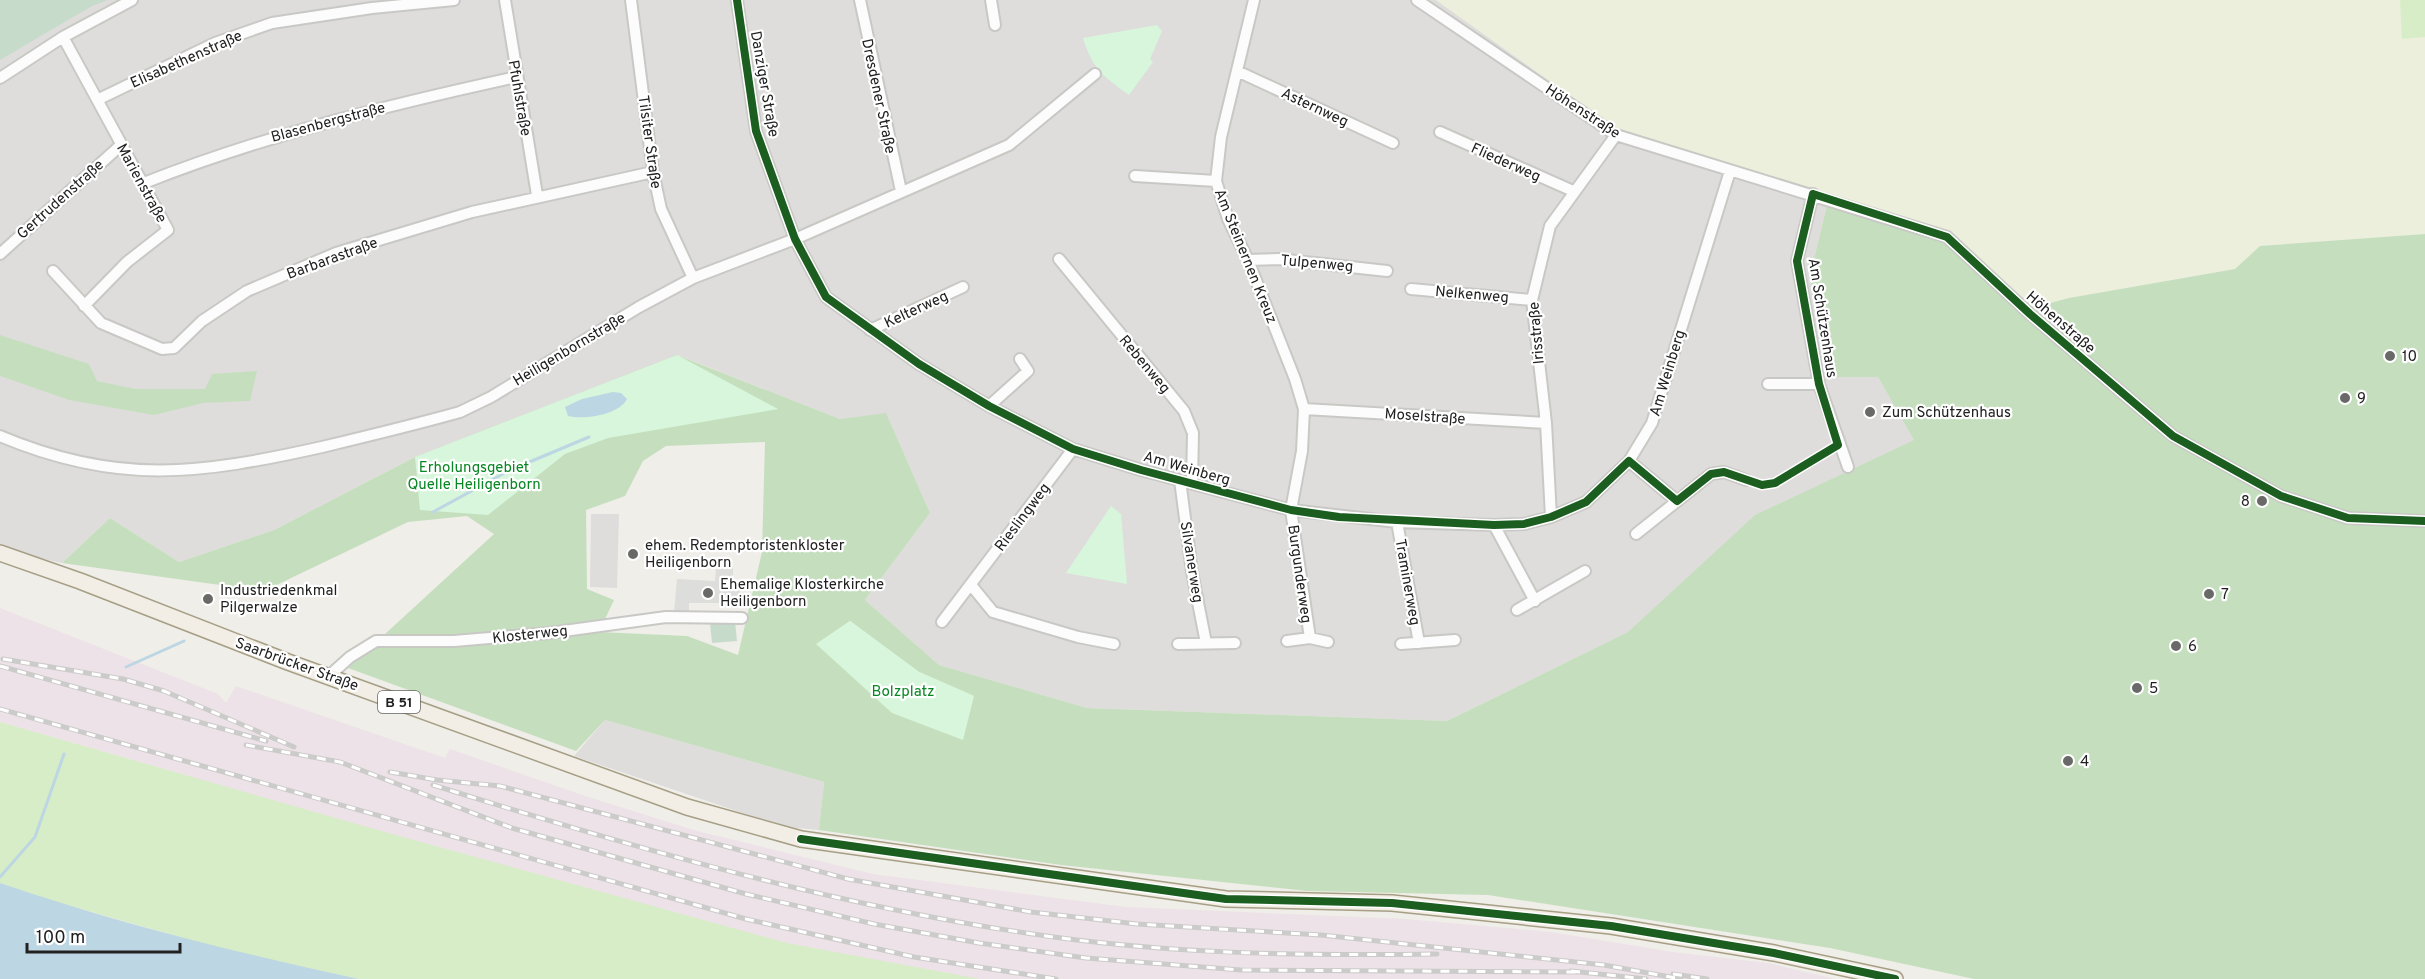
<svg xmlns="http://www.w3.org/2000/svg" width="2425" height="979" font-family="Overpass,sans-serif">
<style>
.residential{fill:#dedddb}
.industrial{fill:#ede2e7}
.religious{fill:#dddddb}
.farmland{fill:#ecefdc}
.grass{fill:#d7edc7}
.forest{fill:#c5dfbe;fill-rule:evenodd}
.cemetery{fill:#c7dbcb}
.park{fill:#d7f6db}
.water{fill:#bcd6e3}
.lines{fill:none;stroke-linecap:round;stroke-linejoin:round}
.stream{stroke:#bcd6e3;stroke-width:3}
.minor-casing{stroke:#c8c8c5;stroke-width:14}
.primary-casing{stroke:#a69f85;stroke-width:18}
.minor{stroke:#fdfcfc;stroke-width:10}
.primary{stroke:#f2eee6;stroke-width:15}
.rail-casing{stroke:#cbcbca;stroke-width:5}
.rail{stroke:#fff;stroke-width:3;stroke-dasharray:9;stroke-linecap:butt}
.cycleway-casing{stroke:#fff;stroke-width:11}
.cycleway{stroke:#1b5e20;stroke-width:8}
.poi-dot{fill:#696967;stroke:#fff;stroke-width:2}
.labels{text-anchor:middle;stroke-width:4.5;stroke-linejoin:round;paint-order:stroke}
.shield{fill:#fff;stroke:#646464;stroke-width:1.5}
.shield-label{font-size:14px;font-weight:bold;fill:#212121}
.street-label{font-size:15px;fill:#212121;stroke:#fff}
.poi-label{font-size:15px;fill:#212121;stroke:#fff;text-anchor:start}
.park-label{font-size:15px;fill:#088623;stroke:#fff}
</style>
<rect width="100%" height="100%" fill="#efeee9"/>
<path class="residential" d="M0 0H1436L1618 130 1827 205 1810 275 1878 377 1915 440 1756 515 1629 632 1447 721 1087 708 939 665 865 600 930 513 886 414 840 419 678 355 415 457 274 530 179 562 110 518 62 563 0 550Z
M591 514H619L617 588 590 587Z
M605 720 824 782 819 830 784 827 574 756Z"/>
<path class="industrial" d="M0 608 218 694 226 703 236 686 445 758 450 749 585 796 697 831 873 874 1126 907 1406 919 1551 932 1673 952 1768 963 1835 979H809L185 775 0 722Z"/>
<path class="religious" d="M726 564 733 566V581L741 589 736 603H689V614L674 612 677 579 715 581 716 569H722Z"/>
<path class="farmland" d="M1436 0H2425V234L2260 246 2235 269 2069 298 2023 310 1827 205 1619 130Z"/>
<path class="grass" d="M2400 0H2425V37L2402 39Z
M0 722 381 831 787 943 980 979H359L240 954 46 899 0 883Z"/>
<path class="forest" d="M1827 205 1947 244 2023 310 2069 298 2235 269 2260 246 2425 234V979H1974L1830 948 1488 895 1307 891 1061 865 819 830 824 782 605 720 576 751 348 668 494 534 467 516 408 522 264 591 62 563 110 518 179 562 274 530 415 457 677 355 840 419 886 413 930 513 865 600 939 665 1087 708 1447 721 1628 632 1755 515 1914 440 1878 377H1831L1810 275ZM765 442 762 552 738 655 687 636 599 632 614 600 587 589 586 510 625 496 643 461 666 446ZM850 621 919 672 974 696 817 644Z
M0 335 89 364 97 381 135 389H205L212 374 257 371 250 401 203 403 154 415 69 400 0 376Z"/>
<path class="cemetery" d="M0 0H108L92 6 0 60Z
M735 621 737 641 712 643 710 623Z"/>
<path class="park" d="M1157 25 1162 31 1150 59 1153 62 1129 95C1103 76 1093 70 1083 38Z
M677 355 778 409 608 438 565 454 488 515 420 510 415 457Z
M1111 506 1121 514 1127 584 1066 573Z
M850 621 919 672 974 696 963 740 892 713 816 644Z"/>
<path class="water" d="M613 392 621 393 627 399C619 415 584 420 568 416L565 407 582 399Z
M0 883C117 923 238 953 359 979H0Z"/>
<g class="lines">
<path class="stream" d="M433 512 508 471 589 437
M126 667 184 641
M0 877 35 837 64 754"/>
<g class="minor-casing">
<path id="minor" d="M505 0 537 195
M631 0 653 172 661 209 693 278
M737 0 756 131 795 239 826 297 919 364 989 406 1073 449 1141 470 1291 510 1397 522 1494 525 1524 524 1551 517 1586 502 1629 461 1652 423 1730 171
M860 0 901 191
M991 0 995 25
M1254 0 1221 137 1216 181 1228 219 1248 260 1295 379 1304 409 1302 451 1291 510 1310 638
M1417 0 1616 135 1947 237 2030 314 2173 436 2281 496 2348 518 2425 521
M63 37 168 230 127 262 84 306
M1237 71 1393 143
M0 78 63 37 132 0
M99 99 215 43 272 23 372 8 454 0
M1440 132 1573 191
M1135 176 1216 181
M144 183C266 135 388 105 516 77
M1813 194 1797 261 1819 384 1848 467
M0 254 121 145
M1059 259 1184 411 1193 433 1192 484
M1248 260 1278 259 1387 271
M53 271 101 323 162 349 174 348 202 321 247 291 336 253 472 212 653 172
M1411 289 1532 300
M870 330 963 287
M1768 384H1819
M989 406 1028 371 1020 359
M1304 409 1546 423
M0 436C118 486 201 474 322 447 368 436 414 425 460 412L491 397 639 307 693 278 795 239 1009 145 1095 74
M1629 461 1677 501
M1180 480 1192 572 1206 643
M1551 517 1546 423 1532 300 1550 226 1616 135
M1397 522 1419 643
M1494 525 1535 601
M1636 534 1711 474 1724 472 1746 480
M971 585 993 612 1078 637 1114 644
M1517 610 1585 571
M942 622 1073 449
M1287 641 1310 638 1328 642
M1178 644 1235 643
M1401 644 1455 640
M329 676 350 657 376 641H454L549 633 666 617 742 618"/>
</g>
<g class="primary-casing">
<path id="primary" d="M0 553 80 581 288 662 687 807 801 839 1226 899 1392 903 1611 926 1774 953 1895 979"/>
</g>
<use href="#minor" class="minor"/>
<use href="#primary" class="primary"/>
<g class="rail-casing">
<path id="rail" d="M3 659 123 679 164 691 294 747
M0 666 266 741
M0 709 746 919 914 957 1056 979
M246 745 340 762 512 828 746 894 874 924 979 943 1086 958 1241 970 1579 972
M390 772 437 780 500 786 848 879 1031 912 1137 924 1321 935 1604 965 1681 979
M433 785C628 846 824 903 1026 933 1162 954 1300 956 1437 954
M1571 971 1646 979
M1673 974 1707 979"/>
</g>
<use href="#rail" class="rail"/>
<g class="cycleway-casing">
<path id="cycleway" d="M737 0 756 131 795 239 826 297 919 364 989 406 1073 449 1141 470 1291 510 1339 517 1494 525 1524 524 1551 517 1586 502 1629 461 1677 501 1711 474 1724 472 1762 485 1775 483 1838 445 1819 384 1797 261 1813 194 1947 237 2030 314 2173 436 2281 496 2348 518 2425 521
M801 839 1226 899 1392 903 1611 926 1774 953 1895 979"/>
</g>
<use href="#cycleway" class="cycleway"/>
</g>
<g class="poi-dot">
<circle cx="2390" cy="356" r="6"/>
<circle cx="2345" cy="398" r="6"/>
<circle cx="1870" cy="412" r="6"/>
<circle cx="2262" cy="501" r="6"/>
<circle cx="633" cy="554" r="6"/>
<circle cx="708" cy="593" r="6"/>
<circle cx="2209" cy="594" r="6"/>
<circle cx="208" cy="599" r="6"/>
<circle cx="2176" cy="646" r="6"/>
<circle cx="2137" cy="688" r="6"/>
<circle cx="2068" cy="761" r="6"/>
</g>
<g class="labels">
<rect class="shield" x="378" y="691" width="42" height="22" rx="4.5"/>
<g class="shield-label">
<text x="399" y="707">B 51</text>
</g>
<g class="street-label">
<text transform="translate(186 59) rotate(-24)" y="5">Elisabethenstraße</text>
<text transform="translate(765 84) rotate(80)" y="5">Danziger Straße</text>
<text transform="translate(879 96) rotate(78)" y="5">Dresdener Straße</text>
<text transform="translate(520 98) rotate(80)" y="5">Pfuhlstraße</text>
<text transform="translate(1315 107) rotate(25)" y="5">Asternweg</text>
<text transform="translate(1583 111) rotate(33)" y="5">Höhenstraße</text>
<text transform="translate(328 122) rotate(-15)" y="5">Blasenbergstraße</text>
<text transform="translate(650 142) rotate(82)" y="5">Tilsiter Straße</text>
<text transform="translate(1506 162) rotate(24)" y="5">Fliederweg</text>
<text transform="translate(142 183) rotate(61)" y="5">Marienstraße</text>
<text transform="translate(60 199) rotate(-42)" y="5">Gertrudenstraße</text>
<text transform="translate(1246 256) rotate(68)" y="5">Am Steinernen Kreuz</text>
<text transform="translate(332 258) rotate(-20)" y="5">Barbarastraße</text>
<text transform="translate(1317 263) rotate(5)" y="5">Tulpenweg</text>
<text transform="translate(1472 294) rotate(5)" y="5">Nelkenweg</text>
<text transform="translate(916 309) rotate(-25)" y="5">Kelterweg</text>
<text transform="translate(1823 318) rotate(81)" y="5">Am Schützenhaus</text>
<text transform="translate(2061 322) rotate(41)" y="5">Höhenstraße</text>
<text transform="translate(1536 333) rotate(-95)" y="5">Irisstraße</text>
<text transform="translate(569 349) rotate(-31)" y="5">Heiligenbornstraße</text>
<text transform="translate(1145 364) rotate(50)" y="5">Rebenweg</text>
<text transform="translate(1667 373) rotate(-73)" y="5">Am Weinberg</text>
<text transform="translate(1425 416) rotate(4)" y="5">Moselstraße</text>
<text transform="translate(1187 468) rotate(16)" y="5">Am Weinberg</text>
<text transform="translate(1022 517) rotate(-53)" y="5">Rieslingweg</text>
<text transform="translate(1192 562) rotate(81)" y="5">Silvanerweg</text>
<text transform="translate(1300 574) rotate(82)" y="5">Burgunderweg</text>
<text transform="translate(1408 582) rotate(80)" y="5">Traminerweg</text>
<text transform="translate(530 634) rotate(-6)" y="5">Klosterweg</text>
<text transform="translate(297 664) rotate(20)" y="5">Saarbrücker Straße</text>
</g>
<g class="poi-label">
<text x="2402" y="361">10</text>
<text x="2357" y="403">9</text>
<text x="1882" y="417">Zum Schützenhaus</text>
<text x="2250" y="506" text-anchor="end">8</text>
<text x="645" y="550">ehem. Redemptoristenkloster<tspan x="645" dy="17">Heiligenborn</tspan></text>
<text x="720" y="589">Ehemalige Klosterkirche<tspan x="720" dy="17">Heiligenborn</tspan></text>
<text x="220" y="595">Industriedenkmal<tspan x="220" dy="17">Pilgerwalze</tspan></text>
<text x="2221" y="599">7</text>
<text x="2188" y="651">6</text>
<text x="2149" y="693">5</text>
<text x="2080" y="766">4</text>
</g>
<g class="park-label">
<text x="474" y="472">Erholungsgebiet<tspan x="474" dy="17">Quelle Heiligenborn</tspan></text>
<text x="903" y="696">Bolzplatz</text>
</g>
</g>
<path d="M27 943v9h153v-9" fill="none" stroke="#212121" stroke-width="3"/>
<text x="36" y="943" font-size="18" fill="#212121" stroke="#ffffff" stroke-width="4.5" paint-order="stroke">100 m</text>
</svg>
